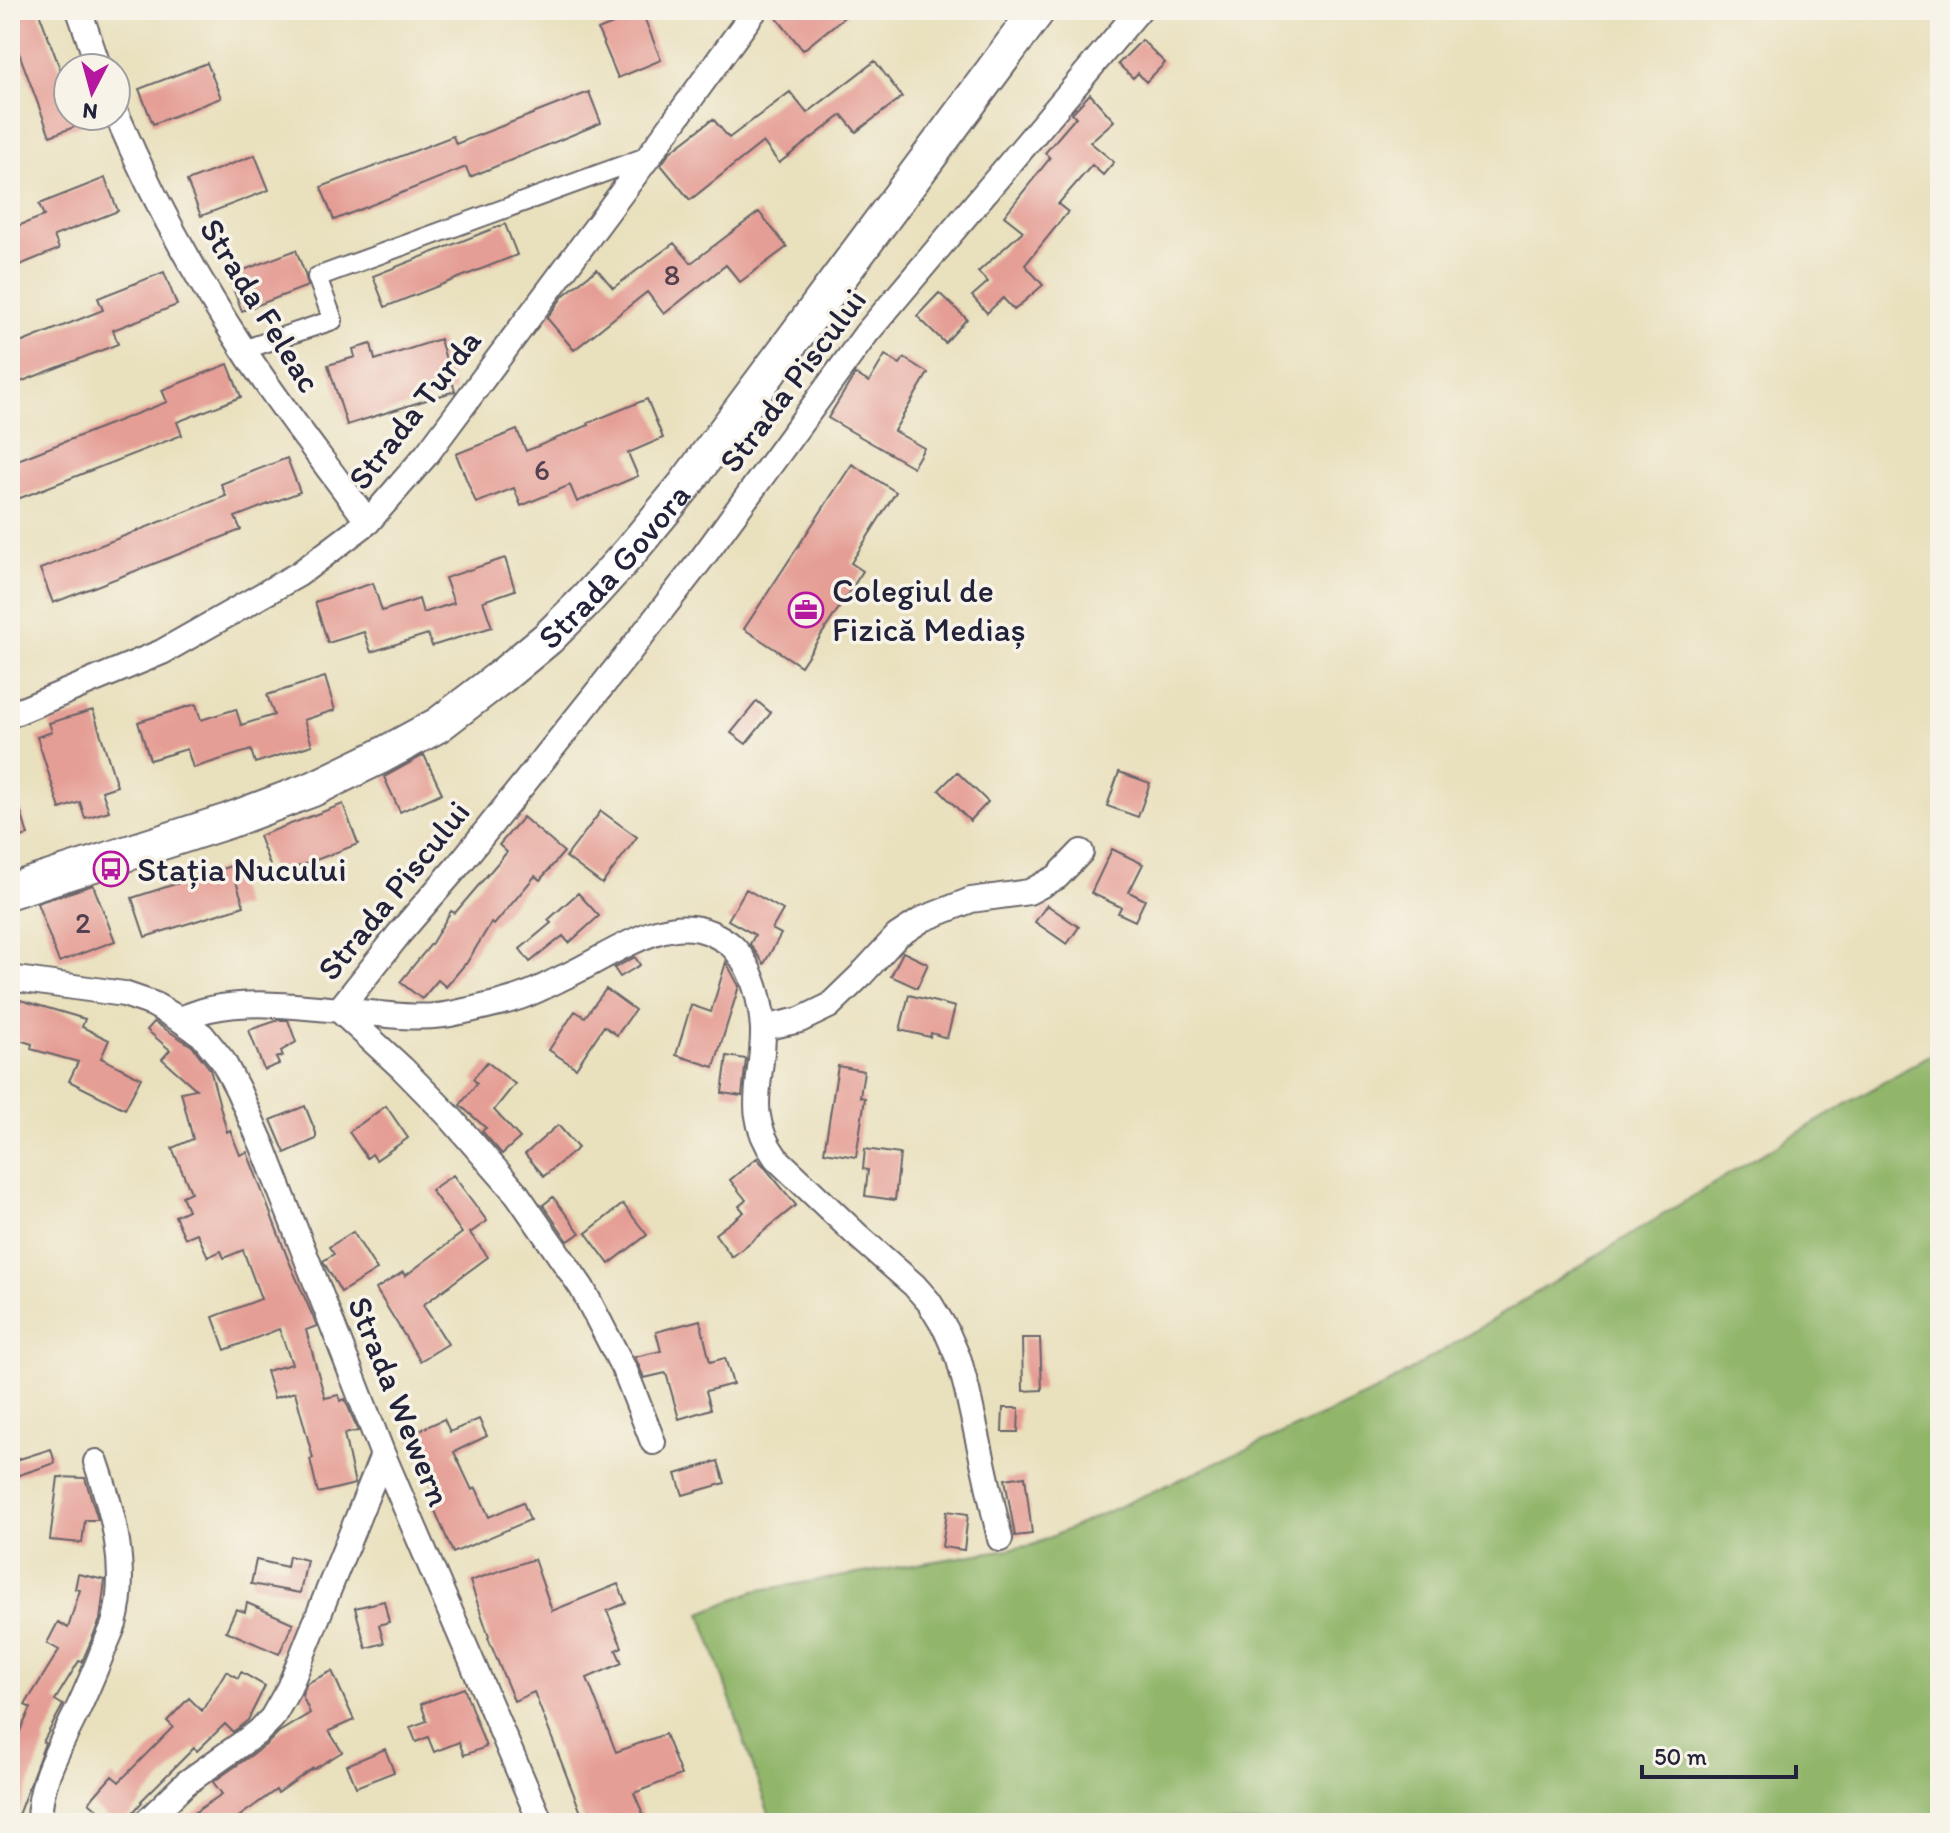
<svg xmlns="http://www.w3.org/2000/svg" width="1950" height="1833" font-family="Itim,sans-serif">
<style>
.forest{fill:#91b66b;stroke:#5a6c53;stroke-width:2}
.building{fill:#e59e95}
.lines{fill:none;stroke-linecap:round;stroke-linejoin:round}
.pedestrian-casing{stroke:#686468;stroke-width:22}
.minor-casing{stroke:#686468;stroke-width:28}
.secondary-casing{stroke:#686468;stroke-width:38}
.pedestrian{stroke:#fff;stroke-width:18}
.minor{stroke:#fff;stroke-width:24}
.secondary{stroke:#fff;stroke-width:34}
.labels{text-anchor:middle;stroke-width:7;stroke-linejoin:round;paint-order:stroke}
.number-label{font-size:30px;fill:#534152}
.street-label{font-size:34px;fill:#22223b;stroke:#f7f3e8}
.poi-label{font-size:34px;fill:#22223b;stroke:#f7f3e8;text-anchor:start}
</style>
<rect width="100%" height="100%" fill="#f7f3e8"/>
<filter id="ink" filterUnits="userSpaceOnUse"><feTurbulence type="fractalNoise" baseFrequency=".0125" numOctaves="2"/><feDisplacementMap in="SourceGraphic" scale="16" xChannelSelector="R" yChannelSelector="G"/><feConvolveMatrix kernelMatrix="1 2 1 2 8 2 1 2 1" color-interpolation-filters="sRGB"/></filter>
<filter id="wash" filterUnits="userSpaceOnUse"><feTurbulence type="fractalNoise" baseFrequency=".006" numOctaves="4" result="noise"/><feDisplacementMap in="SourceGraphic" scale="32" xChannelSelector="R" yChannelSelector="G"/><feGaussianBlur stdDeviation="1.8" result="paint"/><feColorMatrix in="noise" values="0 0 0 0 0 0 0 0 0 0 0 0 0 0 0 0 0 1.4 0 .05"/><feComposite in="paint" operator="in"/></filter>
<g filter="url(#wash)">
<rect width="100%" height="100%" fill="#e9e0bd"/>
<path class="forest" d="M1940 1049V1823H772L701 1613 754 1591 1033 1545 1346 1405 1378 1390 1752 1160Z"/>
<g id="blocks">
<path class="building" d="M10 10H38L68 90V116H99V118L50 136 10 29Z
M770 10H853L803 50Z
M642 12 661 60 618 78 598 30Z
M1142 40 1165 63 1146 82 1138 73 1133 78 1118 64Z
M875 61 902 97 856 132 842 115 779 163 763 142 690 200 661 165 670 152 713 119 729 138 790 92 807 113Z
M207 63 221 98 153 124 139 89Z
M589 92 601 123 470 177 466 167 334 220 321 187 453 136 456 144Z
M1090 94 1114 121 1090 142 1114 162 1103 175 1092 165 1058 204 1068 212 1025 265 1043 285 1014 310 1003 298 987 313 972 296 988 282 978 272 1023 231 1004 216 1050 158 1045 153 1076 117 1072 113Z
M255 155 269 190 201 216 187 181Z
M105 178 118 211 54 236 59 249 10 269V229L44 216 39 204Z
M759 212 787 247 740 282 726 265 664 314 647 292 574 350 547 318 564 295 597 269 613 288 674 243 691 263Z
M505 224 517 255 385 307 373 276Z
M296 250 305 274 308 286 242 311 228 276Z
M164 272 177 305 113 330 118 344 10 386V347L103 310 98 298Z
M939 293 967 319 945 343 917 316Z
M440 339 455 391 347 425 328 365 355 357 353 349 371 344 375 360Z
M885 355 900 364 904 358 928 373 894 431 924 448 913 467 828 418 855 374 869 382Z
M228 364 241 397 177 422 182 435 10 502V463L167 402 162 390Z
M647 399 663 438 628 453 638 476 577 502 570 485 521 506 514 488 476 503 456 454 517 430 526 451 589 425 588 423Z
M287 458 300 492 235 517 241 530 53 603 40 569 226 496 221 484Z
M852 464 896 492 851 563 863 571 801 666 744 629Z
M505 558 515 590 483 601 492 627 432 646 428 634 371 652 364 632 328 643 315 602 373 583 382 611 419 599 423 613 454 603 445 578Z
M325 677 335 710 304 720 312 745 255 763 251 750 193 768 187 749 150 760 138 722 196 704 201 720 236 709 241 725 274 715 267 695Z
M757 701 771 713 746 744 731 733Z
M93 710 117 786 102 791 109 811 85 818 80 802 60 809 37 737 52 732 49 723Z
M424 755 442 793 400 812 384 777Z
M957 772 988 802 970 821 939 790Z
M1119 772 1150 783 1138 817 1107 806Z
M10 789H14L28 835 10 840Z
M343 804 358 844 274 876 259 836Z
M601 811 637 837 602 884 566 857Z
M523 817 564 852 540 880 535 876 494 925 491 923 466 964H465L446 987 438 980 422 999 400 982 432 943 451 911 455 913 507 852 499 845Z
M1112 849 1143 864 1129 892 1145 900 1135 921 1118 913 1121 907 1091 893Z
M231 866 244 906 145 937 132 898Z
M93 885 115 941 59 962 37 903Z
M746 889 783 910 772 929 781 934 764 964 750 944 755 935 728 920Z
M578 893 599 916 569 943 563 936 530 962 520 949 551 923 548 920Z
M1047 905 1079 927 1067 944 1035 922Z
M903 952 928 964 917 988 891 976Z
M635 957 640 965 620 977 614 968Z
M726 962 739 986 714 1067 676 1055 691 1005 711 1012Z
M606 989 635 1010 617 1035 604 1026 576 1068 549 1050 575 1011 585 1017Z
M909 995 955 1007 947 1038 931 1033 930 1037 900 1030Z
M10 997 85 1019 82 1027 109 1040 101 1058 141 1078 125 1109 69 1081 78 1062 31 1049 32 1044 10 1037Z
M279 1020H288L296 1042 281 1051 283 1056 276 1058 279 1064 264 1070 249 1030Z
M154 1022 192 1046 210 1069 227 1132 230 1130 240 1155 247 1152 288 1259 317 1326 306 1330 325 1398 339 1395 340 1401 345 1399 358 1431 344 1434 355 1484 318 1493 310 1459 313 1458 295 1392 274 1398 266 1371 292 1364 279 1329 225 1350 213 1317 261 1299 243 1250 224 1258 221 1251 208 1257 197 1233 185 1238 175 1216 188 1210 182 1196 191 1192 172 1148 193 1139 181 1092 196 1089 162 1059 170 1050 147 1030Z
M727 1056 746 1059 742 1096 722 1093Z
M487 1062 515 1084 494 1110 520 1138 502 1154 482 1131 486 1128 460 1105 477 1083 473 1079Z
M838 1066 864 1071 860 1097 865 1098 856 1157 824 1152Z
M305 1106 316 1133V1139L285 1153 271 1120Z
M386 1106 408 1138 376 1160 372 1154 367 1158 349 1132Z
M558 1125 578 1148 544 1176 525 1154Z
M865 1149 900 1154 895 1200 865 1196 868 1170 863 1169Z
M757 1158 796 1205 732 1257 715 1234 744 1212 739 1206 746 1200 730 1180Z
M453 1175 487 1221 470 1233 488 1257 423 1305 448 1344 420 1361 376 1289 403 1272 405 1276 462 1233 431 1190Z
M553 1197 580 1233 568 1241 543 1205Z
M623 1204 647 1235 609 1264 586 1233Z
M353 1232 377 1270 341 1292 323 1261 334 1254 329 1247Z
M700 1320 710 1362 725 1358 733 1384 706 1391 711 1409 679 1419 666 1373 644 1378 635 1357 661 1351 656 1332Z
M1022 1338H1040L1042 1390 1023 1391Z
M1003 1408H1019L1018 1432H1002Z
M444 1419 450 1432 479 1419 487 1436 454 1452 472 1490 476 1488 489 1517 523 1502 530 1520 453 1553 433 1506 441 1503 409 1435Z
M51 1449 55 1463 10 1478V1462Z
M718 1461 725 1483 683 1495 676 1474Z
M1025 1476 1032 1534 1015 1536 1005 1479Z
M58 1477 85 1478 98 1520H85L82 1543 50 1540Z
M947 1511 968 1514 964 1550 942 1547Z
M289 1556 307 1560 300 1593 251 1584 256 1560 287 1567Z
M534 1559 552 1611 618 1584 626 1603 607 1611 622 1647 616 1650 622 1663 587 1678 616 1752 665 1734 681 1775 634 1793 647 1823H585L534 1692 514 1701 488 1638 489 1637 470 1581Z
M78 1574 105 1580 100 1620 82 1662 79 1661 55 1700 63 1705 43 1742 45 1743 15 1823H10V1752L31 1708 25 1705 59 1650 47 1643 58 1622 68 1628 80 1590 75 1589Z
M384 1601 389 1622 379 1625 384 1643 366 1648 355 1608Z
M247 1603 293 1623 279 1654 226 1631 236 1609 245 1612Z
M226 1671 238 1678 241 1672 265 1686 248 1720 233 1732 225 1724 197 1751 194 1748 141 1801 142 1802 124 1823H113L89 1802 112 1776 119 1782 173 1727 167 1721 189 1698 202 1711Z
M332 1671 354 1720 329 1731 342 1752 314 1769 313 1768 278 1793 276 1790 230 1823H179L222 1794 213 1782 267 1744 279 1732 310 1713 302 1695 307 1683Z
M464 1688 486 1747 464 1755 459 1742 434 1752 428 1737 416 1742 410 1727 427 1721 421 1704Z
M385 1749 394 1772 356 1787 347 1765Z"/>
</g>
</g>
<g filter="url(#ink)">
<use href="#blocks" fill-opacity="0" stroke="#686468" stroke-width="2"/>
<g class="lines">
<g class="pedestrian-casing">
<path id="pedestrian" d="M243 350 333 320 317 277 649 156"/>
</g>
<g class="minor-casing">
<path id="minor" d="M79 10 99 68
M116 113C151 195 194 274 243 349 281 408 326 464 368 522
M10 715 162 652 299 574 368 522 427 454 649 156 755 10
M10 978 124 994 153 1004 179 1019 202 1035 223 1061 238 1090 264 1149 383 1455 541 1823
M339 1010C378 1013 421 1022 460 1012 482 1007 505 1003 525 995 539 990 551 983 564 977 606 959 664 911 711 933 728 941 736 947 746 965 756 983 762 1008 763 1029 764 1080 742 1111 776 1158L857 1235 914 1285 929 1302 946 1330 959 1360 967 1390 1000 1539
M339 1010 402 1068 449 1116 517 1194 582 1288 626 1373 653 1442
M179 1019C189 1016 200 1011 210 1009 253 1000 296 1006 339 1010L399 934 462 861 626 656 703 557 866 334 1139 10
M763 1028 800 1020 829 1006 861 975 897 936 923 919 971 900 1029 892 1057 877 1081 852
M39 1823C39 1779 60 1747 78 1709 86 1692 93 1675 100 1658 104 1647 110 1635 114 1624 129 1570 113 1512 96 1462
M145 1823 186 1783 258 1732 272 1718 289 1688 383 1455"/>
</g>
<g class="secondary-casing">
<g id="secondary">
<path id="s1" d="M10 891 228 821 313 789 379 757 438 725 502 676 548 638 588 598 628 554 685 485 1038 10"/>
</g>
</g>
<use href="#pedestrian" class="pedestrian"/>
<use href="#minor" class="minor"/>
<use href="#secondary" class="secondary"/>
</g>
</g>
<defs>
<g id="office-ring" transform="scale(1.8)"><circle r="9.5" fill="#f7f3e8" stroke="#b5179e" stroke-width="1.5"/><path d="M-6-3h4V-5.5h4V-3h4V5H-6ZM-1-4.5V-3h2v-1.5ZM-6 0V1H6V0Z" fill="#b5179e"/></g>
<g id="bus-ring" transform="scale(1.8)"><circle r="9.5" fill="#f7f3e8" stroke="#b5179e" stroke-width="1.5"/><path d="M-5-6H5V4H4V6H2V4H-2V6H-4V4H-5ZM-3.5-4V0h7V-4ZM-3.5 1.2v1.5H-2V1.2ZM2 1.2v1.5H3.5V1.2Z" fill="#b5179e"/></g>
</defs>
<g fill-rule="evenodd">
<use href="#office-ring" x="806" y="610"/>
<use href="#bus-ring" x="111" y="869"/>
</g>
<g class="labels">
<g class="number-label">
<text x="672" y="285">8</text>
<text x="542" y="480">6</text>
<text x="83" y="933">2</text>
</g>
<g class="street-label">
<text transform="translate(261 305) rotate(58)" y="12">Strada Feleac</text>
<text transform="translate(792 380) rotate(-53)" y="12">Strada Piscului</text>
<text transform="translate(414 409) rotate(-52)" y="12">Strada Turda</text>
<text dy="12" stroke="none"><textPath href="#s1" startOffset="698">Strada Govora</textPath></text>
<text transform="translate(393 890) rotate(-51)" y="12">Strada Piscului</text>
<text transform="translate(400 1401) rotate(68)" y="12">Strada Wewern</text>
</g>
<g class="poi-label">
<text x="832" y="602">Colegiul de<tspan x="832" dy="39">Fizică Mediaș</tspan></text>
<text x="137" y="881">Stația Nucului</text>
</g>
</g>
<rect width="1950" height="1833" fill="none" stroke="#f7f3e8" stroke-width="40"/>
<g transform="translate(92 92) rotate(186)"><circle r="38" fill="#f7f3e8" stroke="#a29fa3" stroke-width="2"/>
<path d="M0-6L14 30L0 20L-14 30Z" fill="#b5179e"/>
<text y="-12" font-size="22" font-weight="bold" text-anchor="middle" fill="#22223b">N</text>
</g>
<path d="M1642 1765v12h154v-12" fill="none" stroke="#22223b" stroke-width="4"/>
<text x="1654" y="1765" font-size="24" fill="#22223b" stroke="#f7f3e8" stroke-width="6" paint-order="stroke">50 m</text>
</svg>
